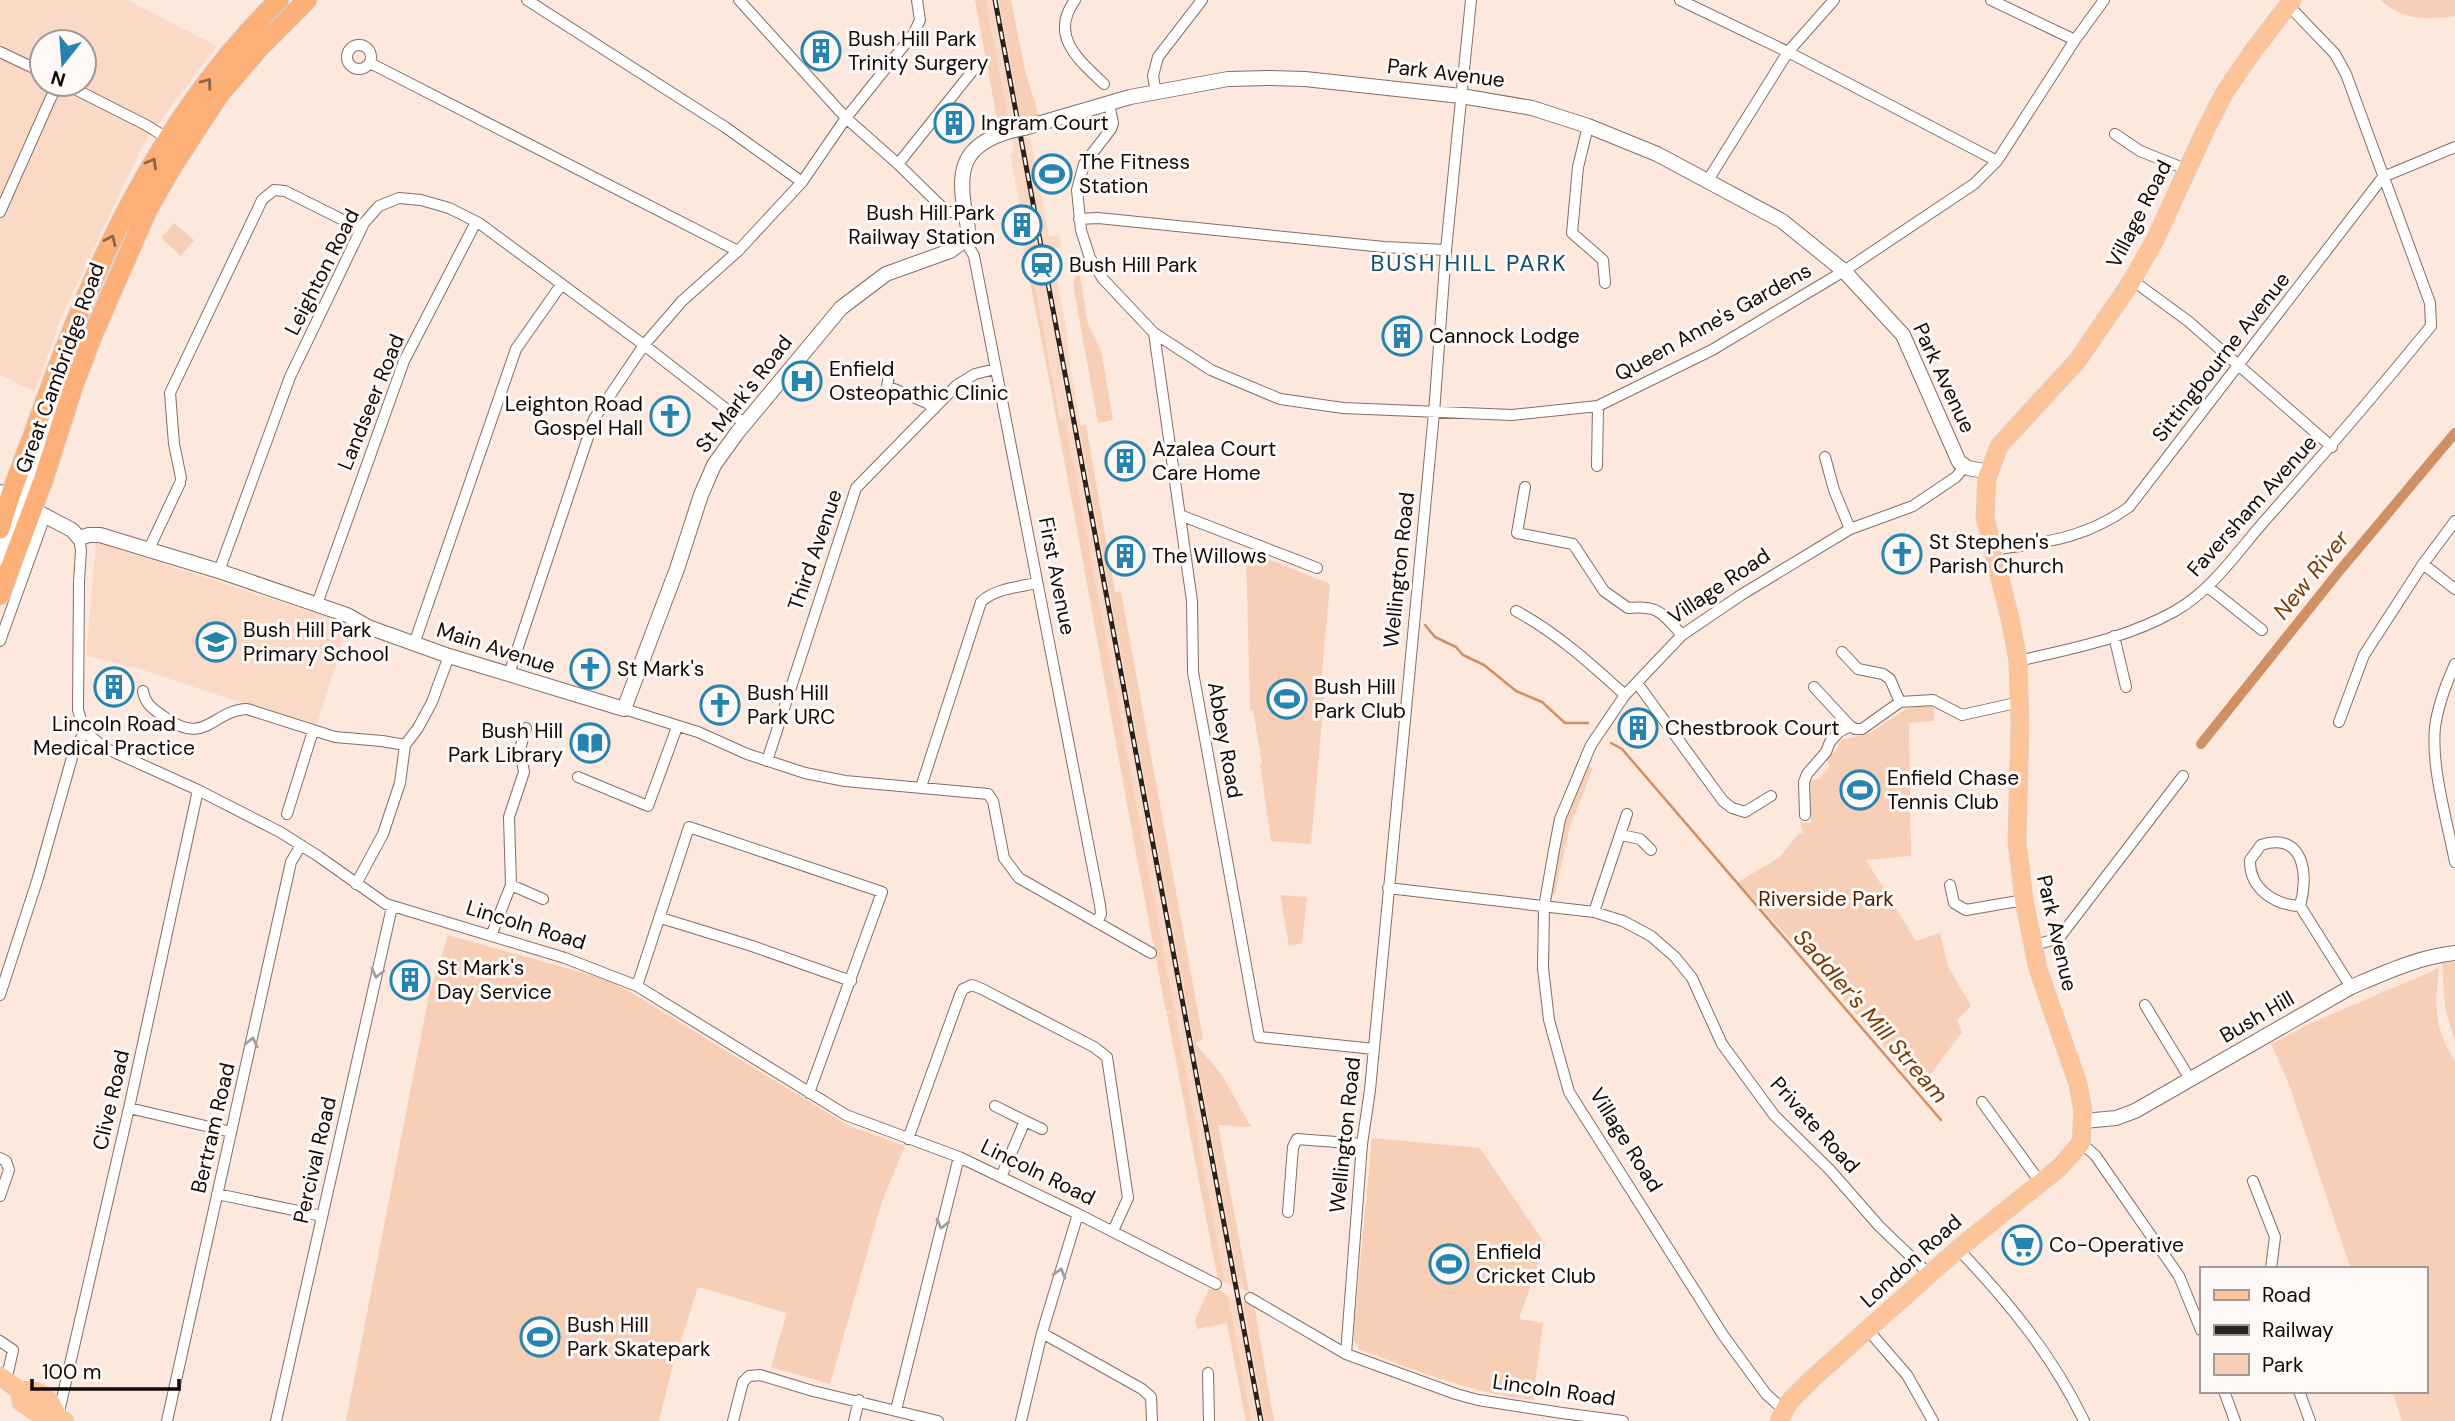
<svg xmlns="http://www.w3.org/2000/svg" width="2455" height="1421" font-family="'DM Sans',sans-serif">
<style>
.built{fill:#fadac6;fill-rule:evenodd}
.green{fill:#f6cfb6}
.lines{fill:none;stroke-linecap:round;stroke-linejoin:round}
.stream{stroke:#d09066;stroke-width:2.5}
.canal{stroke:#d09066;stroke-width:10}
.minor-casing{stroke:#856f62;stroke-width:12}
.tertiary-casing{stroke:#856f62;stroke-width:16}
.primary-casing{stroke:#d4d3d2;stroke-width:19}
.trunk-casing{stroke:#d4d3d2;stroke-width:21}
.minor{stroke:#fff;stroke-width:10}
.tertiary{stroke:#fff;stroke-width:14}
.primary{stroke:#fdc399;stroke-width:18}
.trunk{stroke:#fcaf77;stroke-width:19}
.rail-casing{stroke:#2a211c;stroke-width:5}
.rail{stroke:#fef9f6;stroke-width:2.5;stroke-dasharray:8;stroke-linecap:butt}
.tertiary-bridge-casing{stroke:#856f62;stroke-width:16;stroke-linecap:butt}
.tertiary-bridge{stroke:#fff;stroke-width:14}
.oneway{stroke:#936544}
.oneway2{stroke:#a09d9b}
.labels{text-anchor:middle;stroke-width:6;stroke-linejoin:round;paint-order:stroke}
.poi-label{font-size:21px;fill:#120a06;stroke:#fef9f6;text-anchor:start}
.street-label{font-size:21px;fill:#120a06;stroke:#fef9f6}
.park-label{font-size:21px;fill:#4b2200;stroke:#fef9f6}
.neighbourhood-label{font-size:23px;letter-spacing:2px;fill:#0c4f6e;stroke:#fef9f6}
.water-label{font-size:23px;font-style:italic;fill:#773c07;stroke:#fef9f6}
</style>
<rect width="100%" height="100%" fill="#fce8dc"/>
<path class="built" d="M0 0H127L217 46 144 143 61 318 35 392 0 375ZM42 42H84V84H42Z
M986 0H999L1024 137H1030L1049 236 1059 235 1062 248 1055 249 1057 263 1054 264 1066 327 1070 367 1081 426H1079L1238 1278H1242L1244 1290 1225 1283 1067 428 1062 421 1032 270 1028 271 1017 212 1020 207 1010 154 1014 153 1012 139Z
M96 542 345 623 348 627 317 724 218 695 137 668 86 656Z
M1228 1296 1244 1303 1265 1421H1251Z"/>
<path class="green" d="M975 0H986L1009 122 998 124Z
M999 0H1011L1025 70 1039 116 1021 120Z
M2380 0H2455V16C2424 20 2405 21 2380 0Z
M174 223 194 240 181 256 161 238Z
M1032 270 1061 421H1064L1067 428 1225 1283 1218 1280 1167 1014 1172 1012 1166 1011C1118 765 1077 517 1028 271Z
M1076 276H1080L1088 324 1101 350 1113 420 1098 423 1073 284Z
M1086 425 1115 592H1121L1203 1039 1195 1043 1222 1075 1251 1127 1218 1125 1249 1292 1244 1290 1242 1278H1238L1079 426Z
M1246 550 1330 584 1321 685 1325 687 1311 844 1271 841 1260 764 1262 763 1253 710H1250Z
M1926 705 1934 708V721L1909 723 1911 856 1866 860 1916 941 1940 933 1948 966 1971 1006 1957 1020 1962 1032 1920 1089 1822 974 1738 882 1780 857 1799 833H1803L1800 823 1811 822 1810 780 1819 779 1830 766 1826 759 1830 753H1835L1841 740 1870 733 1906 709Z
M1587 765 1593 768 1569 829 1555 895H1548L1563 826Z
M1280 895 1307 897 1302 943 1289 946Z
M448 935 605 979 632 993 849 1126 905 1146 881 1204 830 1384 771 1367 787 1313 698 1287 671 1372 659 1421H346L429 995Z
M2455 962V1042L2445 1007 2442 963Z
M2439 968C2435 1005 2433 1028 2455 1061V1421H2402L2392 1391H2425V1269H2351L2288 1082 2271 1044 2309 1024Z
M1372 1138 1480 1148 1545 1244 1519 1319 1543 1323 1533 1400C1472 1393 1416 1371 1359 1349L1353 1339Z
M1209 1289H1218L1228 1296 1251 1421H1246L1227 1323 1197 1329 1195 1320Z
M1246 1299 1254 1304 1274 1421H1265L1244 1303Z"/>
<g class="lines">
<path class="stream" d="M1425 625 1435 637 1456 647 1463 655 1484 665 1516 691 1542 702 1565 723H1588
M1611 743 1622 749 1941 1120"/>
<path class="canal" d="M2201 744 2341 569 2455 433"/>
<g class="minor-casing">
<path id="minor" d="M527 0 725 127 802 182
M739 0 846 118 898 164 947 212H965
M1075 0C1049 36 1078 59 1104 84
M1680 0 1788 52 1997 161
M1991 0 2075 40
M347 57a12 12 0 1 1 24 0a12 12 0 1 1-24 0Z
M0 52 42 72
M370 63 738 251
M65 84 146 125 170 140
M1156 93 1153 76 1158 57 1202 0
M1109 104 1113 123 1111 129 1084 164 1077 190 1081 230 1090 258 1103 279 1154 333 1211 370 1280 399 1343 408 1512 415 1598 406 1712 350 1844 271 1974 184 1997 161 2075 40 2104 0
M1588 126 1578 167 1572 233 1603 260 1605 283
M2115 134 2140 151 2188 170
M898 164 978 64
M1708 180 1788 52 1834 0
M0 212 57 84
M1079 219 1098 218 1384 247 1446 250
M965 240 974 256 1100 905 1101 914 1097 922
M2132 280 2188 321 2332 447
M1154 333 1192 601 1193 672 1259 1037 1374 1049
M890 371 887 386 927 403 934 409
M1825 457 1834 490 1850 529
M1597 466 1598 406
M181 478 174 444 170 393 262 200 274 190 285 191 361 229
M1525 487 1517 533 1573 544 1604 591 1628 608C1659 605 1662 613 1682 635
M1180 515 1317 568
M79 538 81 550 79 582 78 710 85 732 105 748 198 790 280 832 318 856 386 904 565 958 637 986 846 1115 959 1157 1078 1214 1216 1284
M149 549 180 483
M1993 550C2045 542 2085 539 2129 507L2383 177 2455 147
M2423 564 2455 589
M219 571 290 377 364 223 379 206 399 198 421 200 449 208 479 223 644 345 744 423
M2208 587 2262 630
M317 604 404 361 476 222
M1516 611C1557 633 1591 664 1625 695
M2114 636 2126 687
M0 641 45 516
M414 644 516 349 561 285
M1842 652 1858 669 1883 674 1890 679 1900 702
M2018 661C2070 649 2128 638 2175 611 2214 589 2239 549 2268 517 2324 454 2378 391 2431 326L2430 303 2346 74 2335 54 2288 5
M2455 664C2446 684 2438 704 2435 727 2431 768 2447 820 2455 862
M509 674 594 419 644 345 682 301 738 251 802 182 846 118 914 33 920 20 917 0
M1637 683 1723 801 1732 808 1745 812 1771 796
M1814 687 1850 726
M143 691C145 704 153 709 163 716 206 748 212 710 247 709L335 737 382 741 405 745
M624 709 698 732 747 754 805 773 845 781 988 794 993 801 1004 858 1019 878 1151 953
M2339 722 2364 655 2423 564 2455 521
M767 761 856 488 957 385 975 374 995 369
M578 777 648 806 677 727
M921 787 981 602C994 589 1019 587 1037 583
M287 814 313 731
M1805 815 1804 782 1807 774 1826 752 1830 742 1839 732 1850 726 1855 729H1862L1900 702 1933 700 1962 715 2020 702
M1621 835 1640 839 1651 850
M356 884 383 834 400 783 405 745 418 728 432 702 449 656
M511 885 543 899
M1950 885 1954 903 1966 910 2024 900
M1388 888 1594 912 1623 921 1651 936 1675 957 1692 978 1722 1044 1774 1115 1830 1170 1879 1226 1929 1274
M2300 906C2309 875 2304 831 2261 845L2250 860C2249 888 2274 905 2300 906L2351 987
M1594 912 1627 814
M661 918 752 946 851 981
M491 936 511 885 509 817 524 772 520 749 526 728
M2032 946 2059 938 2183 776
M637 986 689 827 882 892 809 1093
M0 995 38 878 75 747 85 732
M2145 1005 2190 1079
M1982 1102 2040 1182
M995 1106 1025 1121 1001 1177
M129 1108 231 1132
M1025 1121 1042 1129
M908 1139 960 995 963 989 972 985 982 989 1094 1047 1107 1057 1128 1198 1113 1231
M2081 1143 2095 1155 2179 1276 2201 1330
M0 1158 6 1161 9 1170 0 1196
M2253 1181 2275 1237 2271 1269
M217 1194 322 1216
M1288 1212 1293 1147 1297 1139 1362 1144
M1958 1249C2007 1300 2053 1356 2084 1421
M1250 1298 1346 1354 1456 1394 1478 1400 1562 1413 1623 1421
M1868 1330 1907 1375 1933 1421
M1042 1333 1142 1389 1151 1397 1152 1421
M0 1341 13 1350 6 1381
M1346 1354 1362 1144 1370 1090 1434 413 1446 250 1471 0
M1208 1373 1209 1421
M2224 1391 2235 1421
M2299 1391 2310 1421
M896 1410 959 1157
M1785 1411 1766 1394 1723 1335 1569 1092 1549 1020 1543 968 1544 907 1554 850 1560 819 1591 745 1625 695 1682 635 1741 595 1850 529 1913 506 1956 477 1964 467
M58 1416 129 1108 198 790
M167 1421 291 862 301 845
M276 1421 392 907
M733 1421 743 1382 749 1376 760 1375 813 1391 938 1421
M854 1421 859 1400
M1021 1421 1042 1333 1078 1214"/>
</g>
<g class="tertiary-casing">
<path id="tertiary" d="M1024 128 1130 97 1228 79 1268 78 1305 79 1461 96 1532 108 1588 126 1657 154 1782 221 1844 271 1903 335 1959 462 1968 468 1989 472
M0 492 72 530 79 538 89 535H100L219 571 347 615 368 627 449 656 624 709 677 569 701 495 714 465 737 433 841 308 886 274 950 251 965 240C970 231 967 222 965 213 957 168 963 145 1010 131
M10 498 20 497 26 490 60 396 73 385
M0 558 16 516 20 512 32 509
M2084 1121 2116 1118 2135 1111 2351 987C2384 973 2418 957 2455 953"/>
</g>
<g class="primary-casing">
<path id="primary" d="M0 1376 20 1391C42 1388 50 1398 58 1417
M20 1391 21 1402C28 1406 34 1412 42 1415 50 1417 57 1417 65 1421
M1779 1421 1789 1402 1813 1378 1958 1249 2060 1167 2081 1143 2083 1111 2078 1084 2038 969 2024 900 2017 842 2020 724 2018 661 2011 623 1985 517 1987 478 1999 446 2077 361 2128 287 2155 240 2205 131 2225 92 2251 54 2292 0"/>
</g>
<g class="trunk-casing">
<path id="trunk" d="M0 529C9 494 25 458 37 424 91 269 160 116 279 0
M0 595 44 478 74 384 94 332 148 209 172 167 219 95 260 47 307 0"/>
</g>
<use href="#minor" class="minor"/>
<use href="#tertiary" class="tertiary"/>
<use href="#primary" class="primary"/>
<use href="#trunk" class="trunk"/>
<g class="rail-casing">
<path id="rail" d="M995 0 1261 1421"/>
</g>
<use href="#rail" class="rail"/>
<g class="tertiary-bridge-casing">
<path id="tertiary-bridge" d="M1010 131 1024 128"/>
</g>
<use href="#tertiary-bridge" class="tertiary-bridge"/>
</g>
<defs><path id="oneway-chevron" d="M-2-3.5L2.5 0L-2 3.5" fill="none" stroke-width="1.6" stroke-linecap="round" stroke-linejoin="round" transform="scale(1.75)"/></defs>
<g class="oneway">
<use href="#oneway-chevron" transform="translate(207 83) rotate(-53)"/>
<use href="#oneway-chevron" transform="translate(152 163) rotate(-60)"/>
<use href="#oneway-chevron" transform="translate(111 240) rotate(-64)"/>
</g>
<g class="oneway2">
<use href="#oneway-chevron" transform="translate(377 973) rotate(103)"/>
<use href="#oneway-chevron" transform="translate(252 1042) rotate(-77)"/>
<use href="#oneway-chevron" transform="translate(942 1224) rotate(104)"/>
<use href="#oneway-chevron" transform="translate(1060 1273) rotate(-73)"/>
</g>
<defs>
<g id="building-ring" transform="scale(2.0125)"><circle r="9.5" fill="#fef9f6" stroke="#2684b0" stroke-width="1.5"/><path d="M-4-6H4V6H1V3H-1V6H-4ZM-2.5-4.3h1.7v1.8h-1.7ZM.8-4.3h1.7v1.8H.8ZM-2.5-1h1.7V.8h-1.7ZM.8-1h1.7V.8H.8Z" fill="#2684b0"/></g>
<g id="stadium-ring" transform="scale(2.0125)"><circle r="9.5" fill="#fef9f6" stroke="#2684b0" stroke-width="1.5"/><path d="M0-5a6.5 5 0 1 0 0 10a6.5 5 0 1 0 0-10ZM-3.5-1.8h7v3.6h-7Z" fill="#2684b0"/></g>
<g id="station-ring" transform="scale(2.0125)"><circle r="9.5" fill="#fef9f6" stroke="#2684b0" stroke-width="1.5"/><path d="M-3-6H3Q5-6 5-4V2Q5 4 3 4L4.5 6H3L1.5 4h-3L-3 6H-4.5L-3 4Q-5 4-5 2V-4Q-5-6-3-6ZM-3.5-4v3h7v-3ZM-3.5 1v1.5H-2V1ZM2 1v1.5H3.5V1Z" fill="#2684b0"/></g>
<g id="hospital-ring" transform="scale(2.0125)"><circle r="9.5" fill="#fef9f6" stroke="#2684b0" stroke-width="1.5"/><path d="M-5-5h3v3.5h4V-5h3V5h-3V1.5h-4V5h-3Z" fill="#2684b0"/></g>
<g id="church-ring" transform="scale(2.0125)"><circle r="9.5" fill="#fef9f6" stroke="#2684b0" stroke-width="1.5"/><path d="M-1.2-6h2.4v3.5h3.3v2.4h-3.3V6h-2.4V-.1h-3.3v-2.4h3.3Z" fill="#2684b0"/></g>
<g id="school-ring" transform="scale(2.0125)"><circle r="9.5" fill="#fef9f6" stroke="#2684b0" stroke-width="1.5"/><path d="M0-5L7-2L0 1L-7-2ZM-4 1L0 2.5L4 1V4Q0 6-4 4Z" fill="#2684b0"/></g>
<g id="library-ring" transform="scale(2.0125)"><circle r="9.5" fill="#fef9f6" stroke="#2684b0" stroke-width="1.5"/><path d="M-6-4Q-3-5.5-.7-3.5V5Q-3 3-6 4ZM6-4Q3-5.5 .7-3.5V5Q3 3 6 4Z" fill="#2684b0"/></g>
<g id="supermarket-ring" transform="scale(2.0125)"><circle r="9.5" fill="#fef9f6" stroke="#2684b0" stroke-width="1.5"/><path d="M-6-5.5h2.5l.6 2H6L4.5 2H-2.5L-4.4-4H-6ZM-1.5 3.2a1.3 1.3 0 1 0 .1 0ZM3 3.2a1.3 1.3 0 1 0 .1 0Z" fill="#2684b0"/></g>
</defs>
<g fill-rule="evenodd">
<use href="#building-ring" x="821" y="51"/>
<use href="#building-ring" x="954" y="123"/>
<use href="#stadium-ring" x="1052" y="174"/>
<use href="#building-ring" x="1022" y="225"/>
<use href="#station-ring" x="1042" y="265"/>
<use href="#building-ring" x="1402" y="336"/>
<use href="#hospital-ring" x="802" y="381"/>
<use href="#church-ring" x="670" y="416"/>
<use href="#building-ring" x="1125" y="461"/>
<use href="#church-ring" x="1902" y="554"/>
<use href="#building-ring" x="1125" y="556"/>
<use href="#school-ring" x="216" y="642"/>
<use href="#church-ring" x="590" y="669"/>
<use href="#building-ring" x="114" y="687"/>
<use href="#stadium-ring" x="1287" y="699"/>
<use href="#church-ring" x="720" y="705"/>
<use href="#building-ring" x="1638" y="728"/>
<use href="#library-ring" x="590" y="743"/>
<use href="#stadium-ring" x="1860" y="790"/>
<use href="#building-ring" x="410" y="980"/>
<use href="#supermarket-ring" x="2022" y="1245"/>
<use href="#stadium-ring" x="1449" y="1264"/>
<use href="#stadium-ring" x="540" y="1337"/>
</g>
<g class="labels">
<g class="poi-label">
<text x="848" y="46">Bush Hill Park<tspan x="848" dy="24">Trinity Surgery</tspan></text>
<text x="981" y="130">Ingram Court</text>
<text x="1079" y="169">The Fitness<tspan x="1079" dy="24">Station</tspan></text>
<text x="995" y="220" text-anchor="end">Bush Hill Park<tspan x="995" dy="24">Railway Station</tspan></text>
<text x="1069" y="272">Bush Hill Park</text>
<text x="1429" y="343">Cannock Lodge</text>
<text x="829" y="376">Enfield<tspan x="829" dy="24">Osteopathic Clinic</tspan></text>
<text x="643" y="411" text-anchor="end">Leighton Road<tspan x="643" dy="24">Gospel Hall</tspan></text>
<text x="1152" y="456">Azalea Court<tspan x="1152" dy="24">Care Home</tspan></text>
<text x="1929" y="549">St Stephen's<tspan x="1929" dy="24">Parish Church</tspan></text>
<text x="1152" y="563">The Willows</text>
<text x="243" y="637">Bush Hill Park<tspan x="243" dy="24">Primary School</tspan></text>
<text x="617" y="676">St Mark's</text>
<text x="1314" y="694">Bush Hill<tspan x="1314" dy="24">Park Club</tspan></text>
<text x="747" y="700">Bush Hill<tspan x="747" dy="24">Park URC</tspan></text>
<text x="114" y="731" text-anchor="middle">Lincoln Road<tspan x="114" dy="24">Medical Practice</tspan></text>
<text x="1665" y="735">Chestbrook Court</text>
<text x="563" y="738" text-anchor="end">Bush Hill<tspan x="563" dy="24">Park Library</tspan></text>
<text x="1887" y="785">Enfield Chase<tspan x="1887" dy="24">Tennis Club</tspan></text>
<text x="437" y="975">St Mark's<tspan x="437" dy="24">Day Service</tspan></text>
<text x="2049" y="1252">Co-Operative</text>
<text x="1476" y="1259">Enfield<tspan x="1476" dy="24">Cricket Club</tspan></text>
<text x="567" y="1332">Bush Hill<tspan x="567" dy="24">Park Skatepark</tspan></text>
</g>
<g class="street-label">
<text transform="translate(1446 73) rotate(7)" y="7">Park Avenue</text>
<text transform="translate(2139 214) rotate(-63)" y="7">Village Road</text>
<text transform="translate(322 272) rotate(-63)" y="7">Leighton Road</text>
<text transform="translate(1713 322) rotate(-29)" y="7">Queen Anne's Gardens</text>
<text transform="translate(2221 357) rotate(-52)" y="7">Sittingbourne Avenue</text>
<text transform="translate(60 368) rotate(-70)" y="7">Great Cambridge Road</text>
<text transform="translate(1944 378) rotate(65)" y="7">Park Avenue</text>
<text transform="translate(744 394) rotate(-52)" y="7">St Mark's Road</text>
<text transform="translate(371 402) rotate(-68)" y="7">Landseer Road</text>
<text transform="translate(2252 506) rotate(-48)" y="7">Faversham Avenue</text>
<text transform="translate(815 550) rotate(-71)" y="7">Third Avenue</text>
<text transform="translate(1399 570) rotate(-84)" y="7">Wellington Road</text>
<text transform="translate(1057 576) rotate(79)" y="7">First Avenue</text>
<text transform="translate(1719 586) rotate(-34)" y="7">Village Road</text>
<text transform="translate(496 648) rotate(18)" y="7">Main Avenue</text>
<text transform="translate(1225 740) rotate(80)" y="7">Abbey Road</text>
<text transform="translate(526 925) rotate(17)" y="7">Lincoln Road</text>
<text transform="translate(2057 933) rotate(77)" y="7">Park Avenue</text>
<text transform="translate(2257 1017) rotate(-30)" y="7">Bush Hill</text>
<text transform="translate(111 1100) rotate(-77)" y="7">Clive Road</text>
<text transform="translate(1815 1125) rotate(48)" y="7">Private Road</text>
<text transform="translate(213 1128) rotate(-77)" y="7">Bertram Road</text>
<text transform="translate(1345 1135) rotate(-84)" y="7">Wellington Road</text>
<text transform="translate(1626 1140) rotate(58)" y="7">Village Road</text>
<text transform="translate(315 1160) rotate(-77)" y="7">Percival Road</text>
<text transform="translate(1038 1172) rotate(26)" y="7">Lincoln Road</text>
<text transform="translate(1911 1261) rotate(-42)" y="7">London Road</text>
<text transform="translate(1554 1390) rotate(8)" y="7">Lincoln Road</text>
</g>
<g class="park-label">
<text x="1826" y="906">Riverside Park</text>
</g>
<g class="neighbourhood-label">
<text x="1469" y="271">BUSH HILL PARK</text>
</g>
<g class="water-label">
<text transform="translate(2311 575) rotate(-51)" y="8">New River</text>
<text transform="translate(1871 1016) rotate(49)" y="8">Saddler's Mill Stream</text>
</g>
</g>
<rect x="2200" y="1267" width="228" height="126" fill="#fef9f6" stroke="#a09996" stroke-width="2"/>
<rect x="2214" y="1290" width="35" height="10" fill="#fdc399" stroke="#a09996" stroke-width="2"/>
<text x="2262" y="1302" font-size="21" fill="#120a06">Road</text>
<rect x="2214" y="1325" width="35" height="10" fill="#2a211c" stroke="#a09996" stroke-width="2"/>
<text x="2262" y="1337" font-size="21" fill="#120a06">Railway</text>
<rect x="2214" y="1354" width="35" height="21" fill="#f6cfb6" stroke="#a09996" stroke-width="2"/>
<text x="2262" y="1372" font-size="21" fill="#120a06">Park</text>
<g transform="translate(63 63) rotate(197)"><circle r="33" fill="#fef9f6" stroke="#a09996" stroke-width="2"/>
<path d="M0-5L12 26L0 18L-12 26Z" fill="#2684b0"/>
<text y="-10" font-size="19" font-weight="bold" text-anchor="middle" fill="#120a06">N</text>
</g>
<path d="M32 1379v10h147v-10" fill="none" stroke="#120a06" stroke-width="3.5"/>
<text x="42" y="1379" font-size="21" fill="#120a06" stroke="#fef9f6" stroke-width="5" paint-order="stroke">100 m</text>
</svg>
